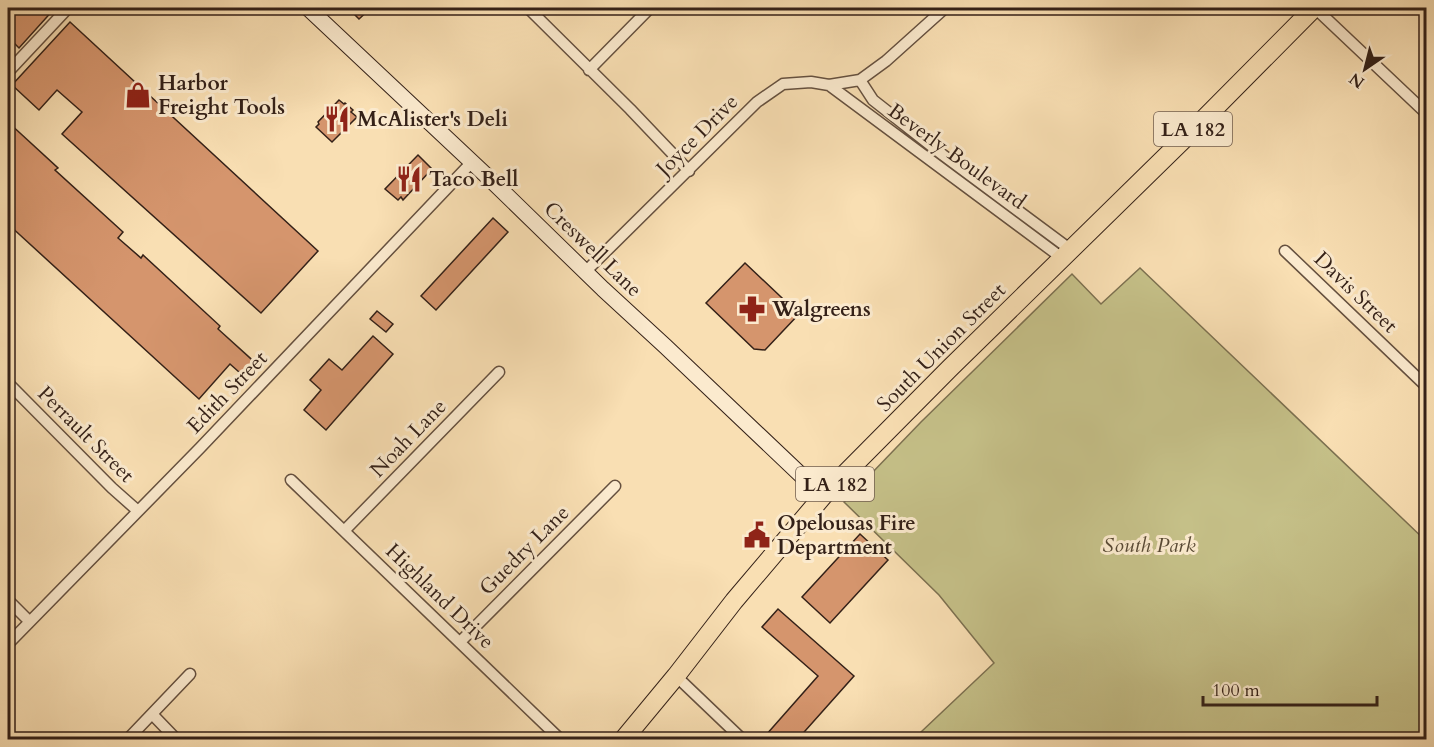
<svg xmlns="http://www.w3.org/2000/svg" width="1434" height="747" font-family="Cardo,serif">
<style>
.green{fill:#c5c088;stroke:#7c7050;stroke-width:1.5}
.building{fill:#d5956d;stroke:#342118;stroke-width:1.5}
.lines{fill:none;stroke-linecap:round;stroke-linejoin:round}
.street-casing{stroke:#65503f;stroke-width:13}
.secondary-casing{stroke:#342118;stroke-width:17}
.primary-casing{stroke:#342118;stroke-width:20}
.street{stroke:#fbeace;stroke-width:10}
.secondary{stroke:#fbeace;stroke-width:15}
.primary{stroke:#f9dfb3;stroke-width:18}
.labels{text-anchor:middle;stroke-width:6;stroke-linejoin:round;paint-order:stroke}
.shield{fill:#fbeace;stroke:#705d4f;stroke-width:1.5}
.shield-label{font-size:20px;font-weight:bold;fill:#342118}
.poi-label{font-size:21px;font-weight:bold;fill:#342118;stroke:#fbeace;text-anchor:start}
.street-label{font-size:21px;fill:#342118;stroke:#fbeace}
.park-label{font-size:21px;font-style:italic;fill:#584934;stroke:#fbeace}
</style>
<rect width="100%" height="100%" fill="#f9dfb3"/>
<filter id="stains"><feTurbulence type="fractalNoise" baseFrequency=".00333" numOctaves="4"/><feColorMatrix values="0 0 0 0 .2 0 0 0 0 .09 0 0 0 0 .02 0 0 0 .5 -.17"/></filter>
<radialGradient id="worn" r=".72"><stop offset=".6" stop-color="#630" stop-opacity="0"/><stop offset="1" stop-color="#630" stop-opacity=".3"/></radialGradient>
<path class="green" d="M1140 268 1426 541V739L929 740 921 732 994 663 939 595 844 502 921 422 1072 274 1101 304Z"/>
<path class="building" d="M8 8H55L19 48 8 37Z
M348 8H371L359 19Z
M70 22 318 251 261 313 62 134 82 112 57 90 39 110 12 85Z
M339 100 344 104 345 103 353 110 351 112 357 117 332 142 316 127 319 124 318 122Z
M8 122 58 168 55 170 123 232 118 238 141 258 143 255 220 326 218 329 260 367 248 380 230 364 199 399 8 224Z
M418 155 432 169 403 200 401 197 398 200 385 189Z
M493 218 508 232 436 310 421 296Z
M745 263 799 314 765 350 754 349 706 303Z
M377 311 393 324 386 332 370 319Z
M373 336 393 354 326 430 304 410 321 390 310 380 329 359 342 370Z
M860 534 888 560 830 623 802 597Z
M778 609 854 676 797 740H771L766 735 818 676 762 627Z"/>
<g class="lines">
<g class="street-casing">
<path id="street" d="M528 8 630 109 689 171
M1315 8 1426 113
M589 70 650 8
M8 72 68 8
M860 80 873 100 943 155 1071 250
M829 85 1062 258
M1285 251 1426 386
M585 272 757 102 783 84 811 82 829 85 860 80 886 61 945 8
M8 383 112 488 138 511
M291 480 561 740
M344 531 499 372
M8 600 29 621
M460 642 615 486
M8 644 200 448 471 163
M676 676 743 740
M152 714 177 740
M127 740 190 674"/>
</g>
<g class="secondary-casing">
<path id="secondary" d="M308 8 491 180 603 289 665 346 823 496"/>
</g>
<g class="primary-casing">
<path id="primary" d="M623 740 676 676 734 601 823 496 950 368 1191 132 1314 8"/>
</g>
<use href="#street" class="street"/>
<use href="#secondary" class="secondary"/>
<use href="#primary" class="primary"/>
</g>
<defs>
<g id="shop-bare" transform="scale(2.07)"><path d="M-5-2.5h2.3a2.7 3.5 0 0 1 5.4 0H5L5.5 6h-11ZM-1.5-2.5h3a1.5 2.3 0 0 0-3 0Z" fill="#8f2418" stroke="#fbeace" stroke-width="2.5" paint-order="stroke"/></g>
<g id="restaurant-bare" transform="scale(2.07)"><path d="M-5-6h1v4h1v-4h1v4h1v-4h1v5L-1.5 .5V6h-2V.5L-5-1ZM5-6V6H3V1.5H1.5Q1.5-4 5-6Z" fill="#8f2418" stroke="#fbeace" stroke-width="2.5" paint-order="stroke"/></g>
<g id="pharmacy-bare" transform="scale(2.07)"><path d="M-2-6h4v4h4v4h-4v4h-4v-4h-4v-4h4Z" fill="#8f2418" stroke="#fbeace" stroke-width="2.5" paint-order="stroke"/></g>
<g id="civic-bare" transform="scale(2.07)"><path d="M-.6-6.5H3V-4.5H.6V-3L4-1V1h2V6H-6V1h2V-1L-.6-3ZM-1.2 2.5V6h2.4V2.5Z" fill="#8f2418" stroke="#fbeace" stroke-width="2.5" paint-order="stroke"/></g>
</defs>
<g fill-rule="evenodd">
<use href="#shop-bare" x="138" y="95"/>
<use href="#restaurant-bare" x="337" y="119"/>
<use href="#restaurant-bare" x="409" y="179"/>
<use href="#pharmacy-bare" x="752" y="309"/>
<use href="#civic-bare" x="757" y="535"/>
</g>
<g class="labels">
<g class="shield">
<rect x="1154" y="112" width="78" height="34" rx="4.5"/>
<rect x="796" y="467" width="78" height="34" rx="4.5"/>
</g>
<g class="shield-label">
<text x="1193" y="136">LA 182</text>
<text x="835" y="491">LA 182</text>
</g>
<g class="poi-label">
<text x="158" y="90">Harbor<tspan x="158" dy="24">Freight Tools</tspan></text>
<text x="357" y="126">McAlister's Deli</text>
<text x="429" y="186">Taco Bell</text>
<text x="772" y="316">Walgreens</text>
<text x="777" y="530">Opelousas Fire<tspan x="777" dy="24">Department</tspan></text>
</g>
<g class="street-label">
<text transform="translate(697 135) rotate(-45)" y="7">Joyce Drive</text>
<text transform="translate(957 156) rotate(36)" y="7">Beverly Boulevard</text>
<text transform="translate(593 249) rotate(44)" y="7">Creswell Lane</text>
<text transform="translate(1356 292) rotate(44)" y="7">Davis Street</text>
<text transform="translate(941 347) rotate(-45)" y="7">South Union Street</text>
<text transform="translate(227 392) rotate(-46)" y="7">Edith Street</text>
<text transform="translate(86 434) rotate(45)" y="7">Perrault Street</text>
<text transform="translate(408 438) rotate(-46)" y="7">Noah Lane</text>
<text transform="translate(524 550) rotate(-45)" y="7">Guedry Lane</text>
<text transform="translate(440 596) rotate(44)" y="7">Highland Drive</text>
</g>
<g class="park-label">
<text x="1149" y="552">South Park</text>
</g>
</g>
<rect width="1434" height="747" fill="none" stroke="#f9dfb3" stroke-width="30"/>
<rect x="9" y="9" width="1416" height="729" fill="none" stroke="#342118" stroke-width="3"/>
<rect x="15" y="15" width="1404" height="717" fill="none" stroke="#342118" stroke-width="1.5"/>
<g transform="translate(1365 69) rotate(215)" stroke="#fbeace" stroke-width="4.5" paint-order="stroke">
<path d="M0-4.5L10 22L0 15L-10 22Z" fill="#342118"/>
<text y="-9" font-size="16" font-weight="bold" text-anchor="middle" fill="#342118">N</text>
</g>
<path d="M1203 696v9h174v-9" fill="none" stroke="#342118" stroke-width="3"/>
<text x="1212" y="696" font-size="18" fill="#342118" stroke="#fbeace" stroke-width="4.5" paint-order="stroke">100 m</text>
<rect width="100%" height="100%" filter="url(#stains)"/>
<rect width="100%" height="100%" fill="url(#worn)"/>
</svg>
